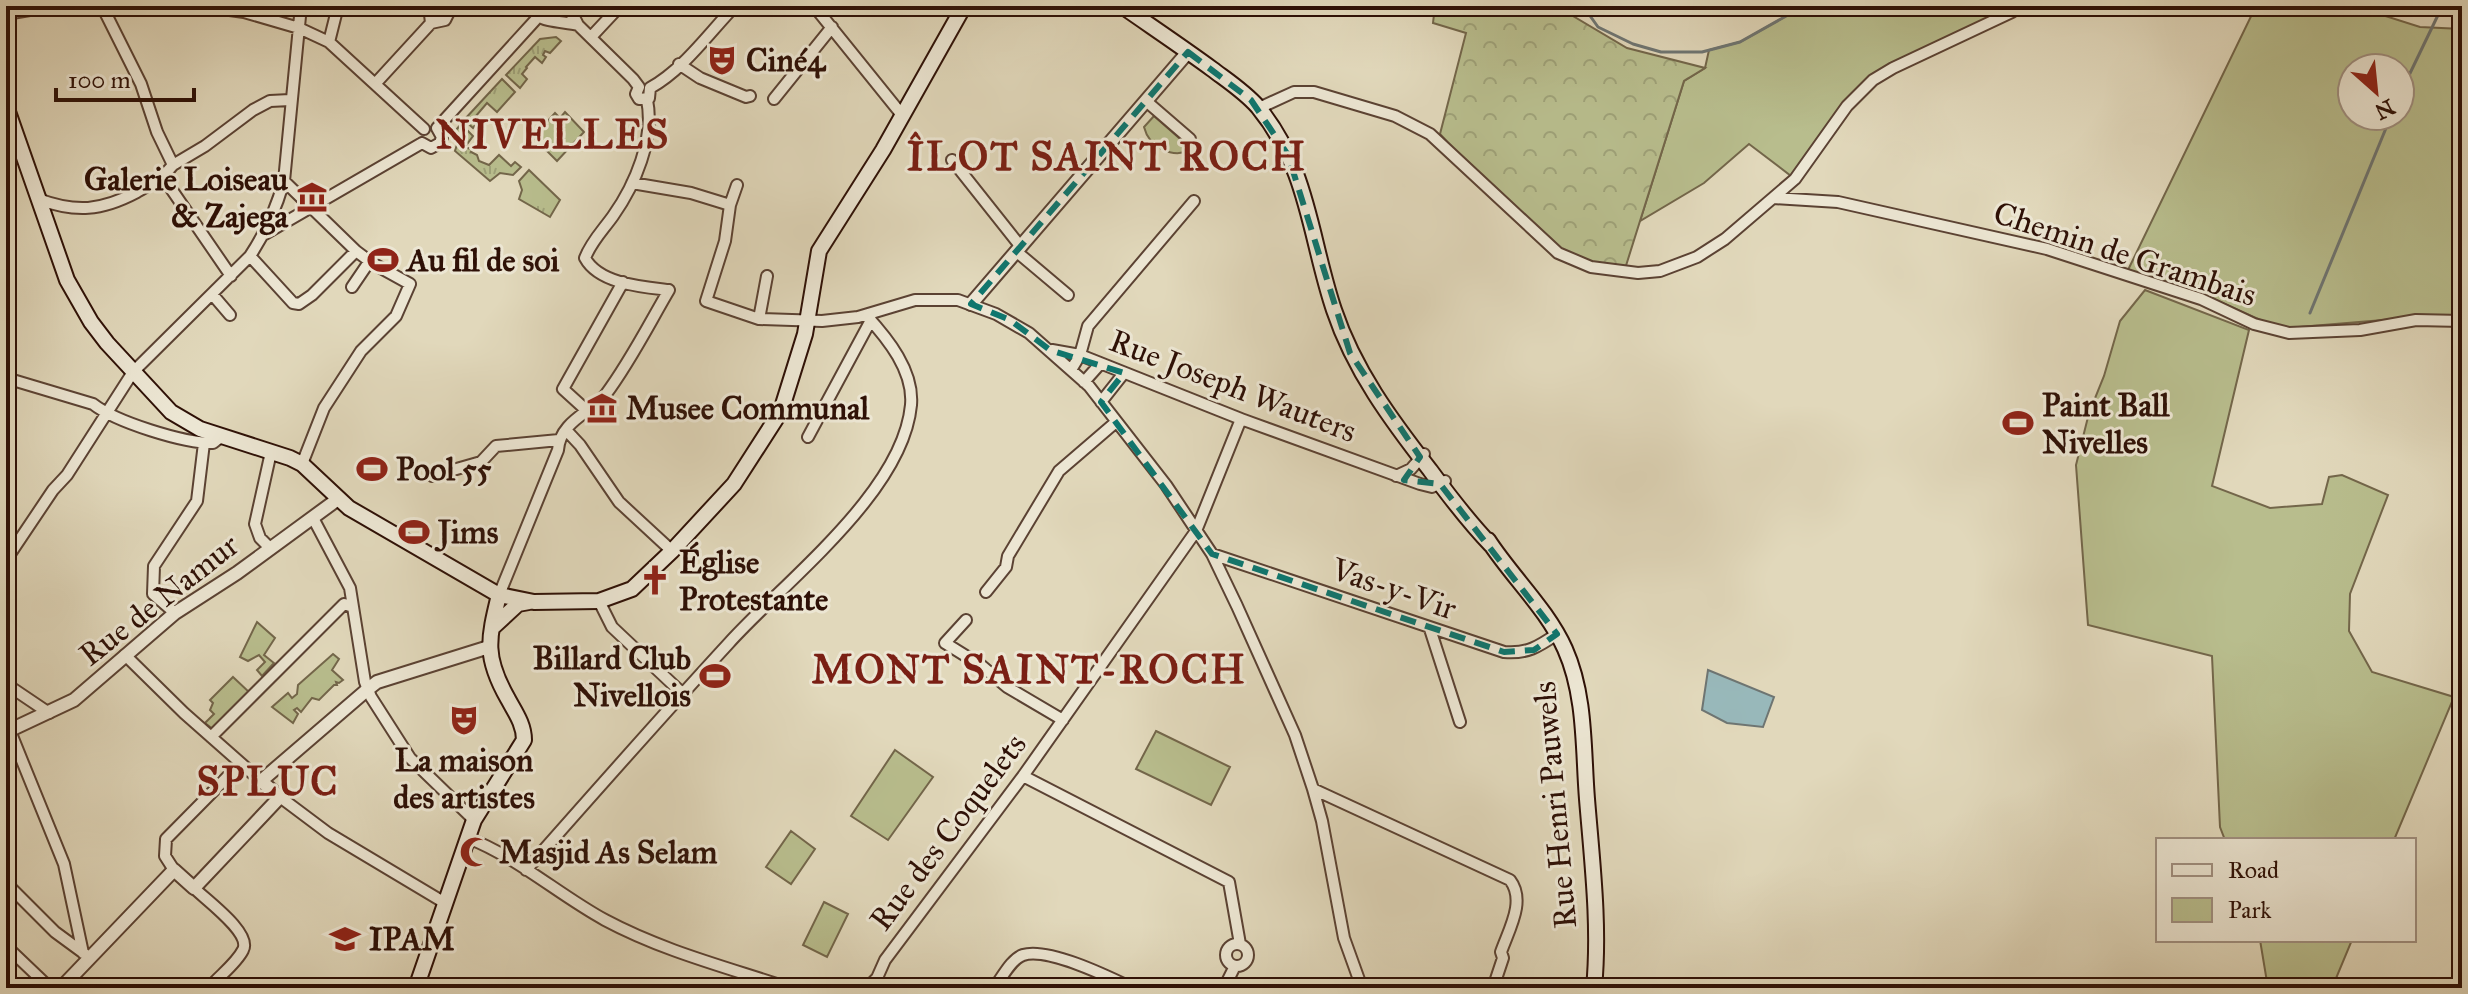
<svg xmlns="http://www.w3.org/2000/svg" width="2468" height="994" font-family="'IM FELL Great Primer',serif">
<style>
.green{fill:#b8bd8d;stroke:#73664a;stroke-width:2;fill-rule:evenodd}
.forest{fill:url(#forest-crowns);stroke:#73664a;stroke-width:2}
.park{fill:url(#park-tufts);stroke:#73664a;stroke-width:2}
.water{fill:#98b8ba;stroke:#6e7572;stroke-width:2}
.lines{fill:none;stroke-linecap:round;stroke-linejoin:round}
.stream{stroke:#6e7572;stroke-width:3}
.minor-casing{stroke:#5b4233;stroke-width:14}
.tertiary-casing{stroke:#5b4233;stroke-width:16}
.secondary-casing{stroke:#2e1006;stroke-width:18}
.minor{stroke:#ece6d3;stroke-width:10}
.tertiary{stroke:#ece6d3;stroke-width:12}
.secondary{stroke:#ece6d3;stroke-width:14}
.marked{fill:none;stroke:#0f766e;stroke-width:6;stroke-dasharray:16 10;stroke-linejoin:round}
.labels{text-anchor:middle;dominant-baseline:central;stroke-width:6;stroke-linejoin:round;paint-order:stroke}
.poi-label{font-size:32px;font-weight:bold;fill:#2e1006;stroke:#ece6d3;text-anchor:start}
.street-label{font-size:32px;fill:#2e1006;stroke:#ece6d3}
.district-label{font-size:40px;font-weight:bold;letter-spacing:2px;fill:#7a1f14;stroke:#ece6d3}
</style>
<defs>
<pattern id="forest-crowns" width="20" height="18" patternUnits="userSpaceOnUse" patternTransform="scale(2)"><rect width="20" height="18" fill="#b8bd8d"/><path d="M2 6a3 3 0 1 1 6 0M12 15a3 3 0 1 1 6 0" fill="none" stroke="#9ea178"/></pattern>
<pattern id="park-tufts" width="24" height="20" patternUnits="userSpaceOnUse" patternTransform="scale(2)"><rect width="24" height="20" fill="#b8bd8d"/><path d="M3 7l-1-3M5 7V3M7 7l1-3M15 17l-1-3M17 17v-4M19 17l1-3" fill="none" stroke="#9ea178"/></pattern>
</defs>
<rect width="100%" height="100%" fill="#e1d8bb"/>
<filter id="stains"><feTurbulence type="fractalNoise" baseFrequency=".0025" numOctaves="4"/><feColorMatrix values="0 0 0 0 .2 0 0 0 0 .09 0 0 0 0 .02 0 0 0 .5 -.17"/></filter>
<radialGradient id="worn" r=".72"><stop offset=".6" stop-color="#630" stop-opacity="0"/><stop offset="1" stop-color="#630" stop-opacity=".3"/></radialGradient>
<path class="green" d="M1804,6H2007L2012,12L1873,80L1795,179L1749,144L1704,183L1640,221L1684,81L1705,68L1709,50L1740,42Z
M2256,6H2354L2420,27L2462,29V316H2431L2287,328L2267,323L2207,296L2128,270ZM2352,68H2400V116H2352Z
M565,112L584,132L557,161L533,137L555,113L560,118Z
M1154,116L1187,145L1191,150C1172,159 1149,147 1144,127Z
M2145,290L2249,330L2212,486L2270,508L2322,504L2329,477L2342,475L2388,495L2350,594L2349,631L2372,672L2454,697L2394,840H2225L2220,827L2212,656L2088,625L2076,465L2089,413L2104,376L2120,321Z
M257,622L275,638L264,655L274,663L262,676L257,670L265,662L259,655L248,661L240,657Z
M333,654L339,659L332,670L343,680L339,683L336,682L337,685H334L319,700L312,698L301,712L297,708L294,710L298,714L293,723L272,707L288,693L292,698L297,694L298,685Z
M233,677L250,693L214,730L205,723L214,714L210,710L213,703L210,700Z
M1156,731L1230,767L1211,805L1136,769Z
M895,750L933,777L888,840L851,816Z
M791,831L815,849L791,884L766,867Z
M824,902L848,914L827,957L803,945Z
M2260,940H2352L2332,988H2268Z"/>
<path class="forest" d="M1435,6H1556L1627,48L1705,68L1684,81L1624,272L1574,261L1501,200L1440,134L1466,33L1433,23Z"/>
<path class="park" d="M556,37L561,41L550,53L545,51L543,55L546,57L542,63L535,57L526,67L527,68L522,74L527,79L520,88L506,75L540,39Z
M502,79L515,92L497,112L487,103L475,117L478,121L473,128L464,120Z
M461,124L473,136L465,147L473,150L471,152L477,155L479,161L489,165L499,155L511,166L515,162L521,167L513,175L500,173L490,181L455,151L459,138L456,130Z
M529,170L560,200L550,217L519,199L522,190L519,181Z"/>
<path class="water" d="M1708,670L1774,697L1763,727L1727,723L1702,710Z"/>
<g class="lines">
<path class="stream" d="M1583,6L1598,27L1633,44L1661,52H1702L1740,42L1804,6
M2400,94L2439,13L2440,6
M2310,313L2391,116"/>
<g class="minor-casing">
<path id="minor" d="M102,6L141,84L157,132L173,165L205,146L253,110L270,101L290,100
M201,6L244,12L299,28L329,42L424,129
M429,6L431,23
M554,6C566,8 573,13 578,25L633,79L639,87L636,94L639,99L649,98L650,88
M814,6L902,115
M6,14L53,6
M539,16C545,22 567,22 578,25
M431,23L445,20L452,6
M591,37L620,6
M329,42L338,6
M679,64L700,78L746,97L750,96
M375,84L431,23
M650,88C683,70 709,33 735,6
M774,99L832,27
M1146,101L1190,139
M1259,108L1294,92H1314L1395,116L1430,134L1558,253L1591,267L1638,273L1660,271L1697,257L1725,239L1795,179L1847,106L1873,80L1893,68L2012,12L2007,6
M437,128L539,16
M422,143L431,148L440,143L442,137L437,128
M952,160L1021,247
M163,177L231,276
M284,181L356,251L372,263L410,284L396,316L361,351L324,408L302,464
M632,183L691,193L730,205
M737,185L730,205L725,241L706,301L759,319L822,321L858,317L915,300H958L996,314L1029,333L1089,386L1166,485L1212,554L1237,606L1295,735L1313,789L1322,821L1344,938L1362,988
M1773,198L1838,202L2047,249L2201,299L2254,324L2289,333L2360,330L2416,320L2462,321
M38,199C76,213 101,211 137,192C151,184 163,178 173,165
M265,234L422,143
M1017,252L1068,295
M250,256L293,303L299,304L312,295L356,251
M352,287L369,262
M212,294L230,315
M759,319L767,276
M1052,350L1080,355L1241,419L1420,484L1432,487L1445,481
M1071,370L1080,355L1088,326L1194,201
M6,378L93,404C116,422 183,443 213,443L222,436
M1084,382L1100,364
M1101,402L1124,373
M585,409L563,389L623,282
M566,430L580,445L619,502L672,551
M808,437L871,320
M432,476L481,462L496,446L559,440
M1396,476L1411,469L1424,454
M313,518L350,588L365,682L371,697L410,758L474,820
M269,547L260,538L255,524L271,452
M1212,554L1504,652C1527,654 1538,647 1557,634
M6,560L53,490L67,475L133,372L250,256C266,232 276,209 284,181L301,6
M986,592L1006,567L1008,556L1059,471L1116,422
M499,595L558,450C560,421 592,412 606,394C630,362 649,324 669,290C643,287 599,284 585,258C591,242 603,230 613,216C635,185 655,138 647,100
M599,601L612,627L683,694
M175,613L153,594L154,566L197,501L204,443
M966,620L945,643L982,666L1007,687L1063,720
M1430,629L1460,722
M125,655L184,713L261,781
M6,684L49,713
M10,731L64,864L83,953
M211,737L344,604L353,607
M1023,776L1229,882L1240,944
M1313,789L1510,880C1526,901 1509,929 1501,952L1503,958L1493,988
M280,797L328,833L445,903
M468,838C517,857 559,895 605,920C663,951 726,967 789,988
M174,870L165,856L166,839L240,764
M526,870C593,794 660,718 729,643C786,580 903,492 911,405C914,371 888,339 866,315
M6,883L55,932L85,954
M194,888C206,900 252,933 243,950C236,964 219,976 209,988
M1226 955a11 11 0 1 1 22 0a11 11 0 1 1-22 0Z
M6,946L50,988
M867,988L877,978L885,960L1023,776L1196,531L1241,419
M994,988C1002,978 1011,959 1023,955C1048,947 1109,977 1132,988
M1224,988L1235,966"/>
</g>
<g class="tertiary-casing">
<path id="tertiary" d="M971,304L1188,52
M6,732L74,700L175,613L237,573L338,499
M61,988L174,870L194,888L280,797L261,781L368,689L377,682L489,647"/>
</g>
<g class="secondary-casing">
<path id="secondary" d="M1122,6C1152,27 1182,47 1212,69C1228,81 1245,92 1258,107C1309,169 1310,239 1334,310C1354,370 1391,420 1430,470C1449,496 1469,522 1491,545
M6,106L67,280L91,322L107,343L171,412L200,429L290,458L302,464L349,508L499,595L534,602L599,601L632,589L672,551L734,484L781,411L805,334L819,251L883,150L964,6
M1488,540C1512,577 1547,609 1565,649C1586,696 1583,750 1587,799C1592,861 1600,926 1594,988
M492,628L518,604L529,602
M416,988L474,820L524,740C524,724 515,712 508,699C484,657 488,640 499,595"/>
</g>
<use href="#minor" class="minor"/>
<use href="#tertiary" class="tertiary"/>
<use href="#secondary" class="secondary"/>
</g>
<path class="marked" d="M1188,52L1251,100L1288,155L1350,353L1420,457L1404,480L1440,484L1557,634L1534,650L1504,652L1212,554L1101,402L1124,373L1050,350L1010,320L971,304Z"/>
<defs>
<g id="theatre-bare" transform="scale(2.4)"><path d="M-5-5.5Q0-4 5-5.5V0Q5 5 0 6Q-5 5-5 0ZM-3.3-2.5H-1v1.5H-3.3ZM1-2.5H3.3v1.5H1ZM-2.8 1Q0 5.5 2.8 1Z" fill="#8f2418" stroke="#ece6d3" stroke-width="2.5" paint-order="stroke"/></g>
<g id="museum-bare" transform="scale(2.4)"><path d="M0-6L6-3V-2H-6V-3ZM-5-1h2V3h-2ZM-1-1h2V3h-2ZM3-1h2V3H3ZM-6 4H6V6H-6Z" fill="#8f2418" stroke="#ece6d3" stroke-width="2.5" paint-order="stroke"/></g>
<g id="stadium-bare" transform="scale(2.4)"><path d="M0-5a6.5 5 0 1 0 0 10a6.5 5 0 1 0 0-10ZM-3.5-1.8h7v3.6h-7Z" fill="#8f2418" stroke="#ece6d3" stroke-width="2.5" paint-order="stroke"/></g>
<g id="church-bare" transform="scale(2.4)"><path d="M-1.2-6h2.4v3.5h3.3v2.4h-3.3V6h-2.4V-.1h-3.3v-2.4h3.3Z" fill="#8f2418" stroke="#ece6d3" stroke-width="2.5" paint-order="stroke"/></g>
<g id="mosque-bare" transform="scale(2.4)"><path d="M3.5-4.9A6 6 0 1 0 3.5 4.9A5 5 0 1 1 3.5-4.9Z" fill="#8f2418" stroke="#ece6d3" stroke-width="2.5" paint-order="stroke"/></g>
<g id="school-bare" transform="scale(2.4)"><path d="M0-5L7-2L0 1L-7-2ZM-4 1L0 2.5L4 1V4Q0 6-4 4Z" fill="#8f2418" stroke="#ece6d3" stroke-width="2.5" paint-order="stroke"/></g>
</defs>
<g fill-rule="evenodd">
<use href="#theatre-bare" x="722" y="60"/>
<use href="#museum-bare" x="312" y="197"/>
<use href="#stadium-bare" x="383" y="260"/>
<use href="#museum-bare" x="602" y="408"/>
<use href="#stadium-bare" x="2018" y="423"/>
<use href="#stadium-bare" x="372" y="469"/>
<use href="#stadium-bare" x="414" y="532"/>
<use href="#church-bare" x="655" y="580"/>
<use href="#stadium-bare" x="715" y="676"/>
<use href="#theatre-bare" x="464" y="720"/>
<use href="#mosque-bare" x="475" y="852"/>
<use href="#school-bare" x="345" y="939"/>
</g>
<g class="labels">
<g class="poi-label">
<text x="746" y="60">Ciné4</text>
<text x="288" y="179" text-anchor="end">Galerie Loiseau<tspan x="288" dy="37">&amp; Zajega</tspan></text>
<text x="407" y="260">Au fil de soi</text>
<text x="2042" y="405">Paint Ball<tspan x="2042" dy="37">Nivelles</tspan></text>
<text x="626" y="408">Musee Communal</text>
<text x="396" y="469">Pool 55</text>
<text x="438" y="532">Jims</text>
<text x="679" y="562">Église<tspan x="679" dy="37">Protestante</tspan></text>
<text x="691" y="658" text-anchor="end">Billard Club<tspan x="691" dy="37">Nivellois</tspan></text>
<text x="464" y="760" text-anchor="middle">La maison<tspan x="464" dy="37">des artistes</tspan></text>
<text x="499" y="852">Masjid As Selam</text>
<text x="369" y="939">IPAM</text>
</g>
<g class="street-label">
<text transform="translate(2125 254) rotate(18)">Chemin de Grambais</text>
<text transform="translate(1233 386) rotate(21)">Rue Joseph Wauters</text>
<text transform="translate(1394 589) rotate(19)">Vas-y-Vir</text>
<text transform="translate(159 600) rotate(-38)">Rue de Namur</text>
<text transform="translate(1555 805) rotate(-95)">Rue Henri Pauwels</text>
<text transform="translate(948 832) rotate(-53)">Rue des Coquelets</text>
</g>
<g class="district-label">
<text x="553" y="134">NIVELLES</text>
<text x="1107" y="156">ÎLOT SAINT ROCH</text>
<text x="1029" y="669">MONT SAINT-ROCH</text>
<text x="268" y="781">SPLUC</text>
</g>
</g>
<rect width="2468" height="994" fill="none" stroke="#e1d8bb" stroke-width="32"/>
<rect x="8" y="8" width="2452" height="978" fill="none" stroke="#2e1006" stroke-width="4"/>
<rect x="16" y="16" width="2436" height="962" fill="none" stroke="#2e1006" stroke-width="2"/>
<rect x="2156" y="838" width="260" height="104" fill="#ece6d3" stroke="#a09081" stroke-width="2"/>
<rect x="2172" y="864" width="40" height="12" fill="#ece6d3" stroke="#a09081" stroke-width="2"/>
<text x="2228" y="878" font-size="24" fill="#2e1006">Road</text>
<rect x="2172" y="898" width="40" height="24" fill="#b8bd8d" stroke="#a09081" stroke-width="2"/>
<text x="2228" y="918" font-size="24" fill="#2e1006">Park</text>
<g transform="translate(2376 92) rotate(153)"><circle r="38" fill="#ece6d3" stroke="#a09081" stroke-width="2"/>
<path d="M0-6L14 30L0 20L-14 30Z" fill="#8f2418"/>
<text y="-12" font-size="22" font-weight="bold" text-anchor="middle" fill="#2e1006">N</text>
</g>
<path d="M56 88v12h138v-12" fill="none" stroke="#2e1006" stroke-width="4"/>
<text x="68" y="88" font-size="24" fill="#2e1006" stroke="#ece6d3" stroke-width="6" paint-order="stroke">100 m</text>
<rect width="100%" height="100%" filter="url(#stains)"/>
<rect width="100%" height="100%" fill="url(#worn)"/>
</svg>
